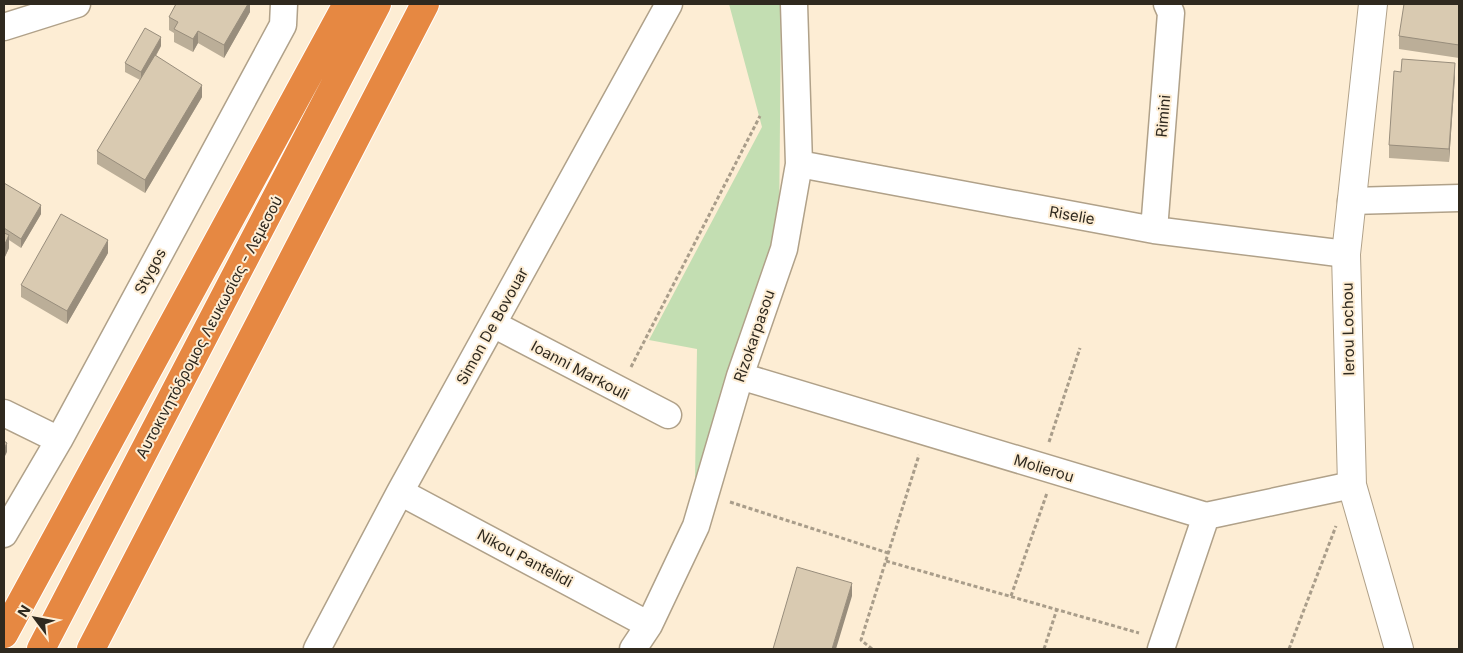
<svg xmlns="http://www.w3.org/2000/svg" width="1463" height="653" font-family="Inter,sans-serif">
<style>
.green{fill:#c3deb2}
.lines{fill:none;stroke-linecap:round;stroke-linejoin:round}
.minor-casing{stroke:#b0a189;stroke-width:29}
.tertiary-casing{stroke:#b0a189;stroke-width:30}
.trunk-casing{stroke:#fff;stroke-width:30}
.path{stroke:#a99d8a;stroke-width:3;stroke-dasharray:4 2.5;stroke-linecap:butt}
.minor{stroke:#fff;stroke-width:26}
.tertiary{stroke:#fff;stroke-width:28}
.trunk{stroke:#e68842;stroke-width:28}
.wall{fill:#bbae98}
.shaded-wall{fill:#988d7c}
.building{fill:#d9cab1;stroke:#988d7c}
.labels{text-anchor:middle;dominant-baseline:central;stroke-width:4;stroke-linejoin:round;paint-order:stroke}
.street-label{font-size:15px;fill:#2f291f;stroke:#fdedd4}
</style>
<rect width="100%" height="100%" fill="#fdedd4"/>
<path class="green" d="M729,4H781L779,234L695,480L697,349L649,340L762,127Z"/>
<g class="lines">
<g class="minor-casing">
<path id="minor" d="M4,27L77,4
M799,164L1154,230L1346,254
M1351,201L1459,198
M1154,230L1171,13L1167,4
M493,324L668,415
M740,376L1206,516L1352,485
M4,413L59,440
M400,492L649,625
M4,534L59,440L283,25L284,4
M317,649L400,492L669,4
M633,649L649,625L696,526L740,376L784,249L799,164L794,4
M1161,649L1206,516"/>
</g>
<g class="tertiary-casing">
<path id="tertiary" d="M1373,4L1346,254L1352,485L1399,649"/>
</g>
<g class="trunk-casing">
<path id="trunk" d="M4,634L347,4
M41,649L377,4
M91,649L425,4"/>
</g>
<path class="path" d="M631,367L760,116
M1049,442L1080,348
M730,502L888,553
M886,561L1139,633
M1011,596L1047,493
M872,649L861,640L919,455
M1044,649L1057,609
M1289,649L1336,526"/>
<use href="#minor" class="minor"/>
<use href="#tertiary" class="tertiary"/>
<use href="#trunk" class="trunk"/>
</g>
<path class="wall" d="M250,4V12L224,58L198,43L193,52L174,42V33L169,30V17Z
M1459,4V58L1399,49V36Z
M161,46L156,56L202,97L145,193L97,164V151L140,80L125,72V63Z
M1455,76L1449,162L1389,158V145Z
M4,183L41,214L21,248L9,240V248L4,259Z
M108,253L67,324L21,297V285Z"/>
<path class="shaded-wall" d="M248,4H250V12L224,58V45Z
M198,31V43L193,52V39Z
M161,37V46L141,81V72Z
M1455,63V76L1449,162V149Z
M202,85V97L145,193V180Z
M41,205V214L21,248V239Z
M9,235V248L4,259V246Z
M108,240V253L67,324V311Z
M7,443V452L4,458V449Z
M852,583V596L836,649H832Z"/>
<path class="building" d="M176,4H248L224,45L198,31L193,39L174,29L178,22L169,17Z
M1404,4H1459V45L1399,36Z
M145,28L161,37L141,72L125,63Z
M155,55L202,85L145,180L97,151Z
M1402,59L1455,63L1449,149L1389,145L1394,71L1401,72Z
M4,183L41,205L21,239L4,228Z
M61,214L108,240L67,311L21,285Z
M4,233L9,235L4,246Z
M4,441L7,443L4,449Z
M797,567L852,583L832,649H773Z"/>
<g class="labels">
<g class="street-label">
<text transform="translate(1163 116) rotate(-85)">Rimini</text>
<text transform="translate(1072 215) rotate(10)">Riselie</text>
<text transform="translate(150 271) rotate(-62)">Stygos</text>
<text transform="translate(492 326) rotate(-61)">Simon De Bovouar</text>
<text transform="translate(209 327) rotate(-62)">Αυτοκινητόδρομος Λευκωσίας - Λεμεσού</text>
<text transform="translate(1348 329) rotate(-91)">Ierou Lochou</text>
<text transform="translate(754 336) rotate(-71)">Rizokarpasou</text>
<text transform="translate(580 370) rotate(28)">Ioanni Markouli</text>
<text transform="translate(1044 468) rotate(17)">Molierou</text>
<text transform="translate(525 558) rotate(28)">Nikou Pantelidi</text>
</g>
</g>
<rect width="1463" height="653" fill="none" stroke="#2f291f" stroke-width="10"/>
<g transform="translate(35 618) rotate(302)" stroke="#fdedd4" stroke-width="4" paint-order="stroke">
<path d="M0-4L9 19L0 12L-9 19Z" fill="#2f291f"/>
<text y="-8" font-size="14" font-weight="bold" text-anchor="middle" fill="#2f291f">N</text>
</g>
</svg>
